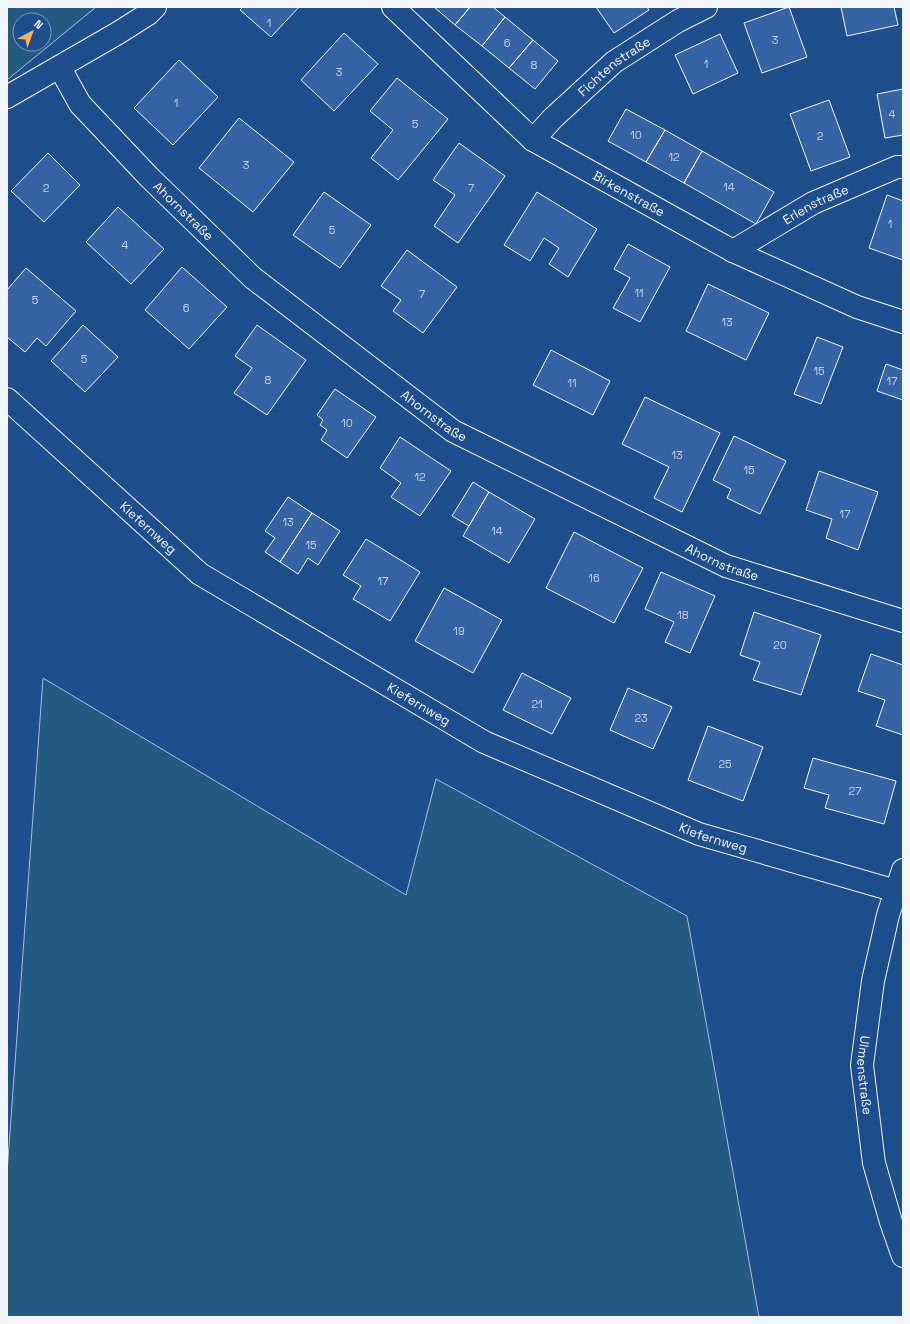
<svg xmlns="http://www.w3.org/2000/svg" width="910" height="1324" font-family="'Space Grotesk',sans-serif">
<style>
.green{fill:#245a82;stroke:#a8bbd7;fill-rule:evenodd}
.building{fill:#3563a3;stroke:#f2f6ff}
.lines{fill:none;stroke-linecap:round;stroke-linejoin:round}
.minor-casing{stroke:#f2f6ff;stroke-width:24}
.minor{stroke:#1f4e8c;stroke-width:22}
.labels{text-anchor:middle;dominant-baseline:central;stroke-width:3;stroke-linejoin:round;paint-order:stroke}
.number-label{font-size:11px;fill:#c3d1e8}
.street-label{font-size:13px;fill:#f2f6ff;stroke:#1f4e8c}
</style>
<rect width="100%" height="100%" fill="#1f4e8c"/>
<path class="green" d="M7,7H96L7,80ZM20,20H44V44H20Z
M43,678L406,895L436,779L687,916L759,1317H7V1173Z"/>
<path class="building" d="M243,7H299L271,37L240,10Z
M434,7H470L455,25Z
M470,7H493L505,17L482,46L455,25Z
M596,7H647L649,10L614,33Z
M789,7L807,57L762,73L744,23Z
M841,7H894L898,25L847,36Z
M505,17L533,40L509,68L482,46Z
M344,33L378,64L334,111L301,80Z
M720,34L738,73L693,94L675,55Z
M533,40L558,61L535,89L509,68Z
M179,60L218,97L173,145L134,108Z
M397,78L448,119L398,180L371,158L393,130L370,111Z
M903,89V135L885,138L877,94Z
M829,100L850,157L811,171L790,114Z
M626,109L665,130L646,162L608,141Z
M239,118L294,162L253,212L199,168Z
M665,130L702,151L684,183L646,162Z
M459,143L505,176L458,243L434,226L455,195L433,180Z
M702,151L774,192L756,224L684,183Z
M48,153L80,185L44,222L11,191Z
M324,192L371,225L340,268L293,235Z
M537,192L597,229L568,277L549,264L559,248L544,238L530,261L504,245Z
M887,195L903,201V260L869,248Z
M118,207L164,249L131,284L86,242Z
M628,244L670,267L640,322L613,308L630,278L614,269Z
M407,250L457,287L423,333L393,311L401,300L381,286Z
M182,267L227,307L189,349L145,310Z
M26,268L76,311L46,346L37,338L25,352L7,337V290Z
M708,284L769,313L746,360L686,331Z
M83,325L118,357L85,392L51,361Z
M257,325L306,360L267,415L234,393L252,368L235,356Z
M817,337L843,347L821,404L794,394Z
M551,350L610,381L593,415L533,385Z
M886,364L903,370V400L877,391Z
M335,389L376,417L347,458L321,440L327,430L320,425L323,420L317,415Z
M645,397L720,433L682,512L654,498L669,467L622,444Z
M734,436L786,461L760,514L727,498L731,489L713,480Z
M400,437L451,471L420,516L391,497L401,483L380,468Z
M819,471L878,492L858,550L826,538L832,519L806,510Z
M473,482L489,492L469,526L452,516Z
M489,492L535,519L509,563L463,536Z
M288,497L312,513L280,562L265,552L275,538L265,531Z
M312,513L340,531L318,565L308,558L298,574L280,562Z
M574,532L643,568L614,623L546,588Z
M366,539L420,572L390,621L353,599L361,586L343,575Z
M661,572L715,596L690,653L665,642L674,622L645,609Z
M444,588L502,620L473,673L415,641Z
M754,612L821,635L801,695L753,680L760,662L740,655Z
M871,654L903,665V735L876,726L885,700L858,691Z
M522,673L571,698L552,734L503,710Z
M628,688L672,707L653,749L610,730Z
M708,726L763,747L743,801L688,780Z
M813,758L896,781L884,824L825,808L829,795L804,788Z"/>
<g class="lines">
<g class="minor-casing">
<g id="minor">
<path id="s1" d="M393,7L533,140L733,251L857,307L903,322"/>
<path id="s2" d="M60,68L80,104L149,177L253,278L453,431L726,566L903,621"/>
<path d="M7,97L118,33L148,14L155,7"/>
<path id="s3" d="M533,140L553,118L614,62L678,21L706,7"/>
<path id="s4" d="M733,251L813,203L897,167H903"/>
<path id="s5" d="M7,399L200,574L484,742L699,834L896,891"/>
<path id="s6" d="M903,870L888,915L873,981L862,1065L874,1163L891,1222L903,1256"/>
</g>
</g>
<use href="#minor" class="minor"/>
</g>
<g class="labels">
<g class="number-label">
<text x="269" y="23">1</text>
<text x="775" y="40">3</text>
<text x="507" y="43">6</text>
<text x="706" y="64">1</text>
<text x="534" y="65">8</text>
<text x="339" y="72">3</text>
<text x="176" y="103">1</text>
<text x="892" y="114">4</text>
<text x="415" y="124">5</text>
<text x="636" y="135">10</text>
<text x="820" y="136">2</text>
<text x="674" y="157">12</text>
<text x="246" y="165">3</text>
<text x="729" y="187">14</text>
<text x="46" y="188">2</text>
<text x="471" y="188">7</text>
<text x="890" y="224">1</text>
<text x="332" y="230">5</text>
<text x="125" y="245">4</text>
<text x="639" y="293">11</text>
<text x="422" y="294">7</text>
<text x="35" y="300">5</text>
<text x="186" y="308">6</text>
<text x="727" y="322">13</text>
<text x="84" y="359">5</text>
<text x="819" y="371">15</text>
<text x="268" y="380">8</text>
<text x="892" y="381">17</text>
<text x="572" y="383">11</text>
<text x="347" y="423">10</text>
<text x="677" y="455">13</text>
<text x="749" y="470">15</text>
<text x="420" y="477">12</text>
<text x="845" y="514">17</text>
<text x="288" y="522">13</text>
<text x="497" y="531">14</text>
<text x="311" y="545">15</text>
<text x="594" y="578">16</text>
<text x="383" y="581">17</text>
<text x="683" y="615">18</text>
<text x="459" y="631">19</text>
<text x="780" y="645">20</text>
<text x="537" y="704">21</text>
<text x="641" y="718">23</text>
<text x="725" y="764">25</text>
<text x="855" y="791">27</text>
</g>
<g class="street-label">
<text stroke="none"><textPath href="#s3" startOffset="110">Fichtenstraße</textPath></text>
<text stroke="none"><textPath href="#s1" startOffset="303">Birkenstraße</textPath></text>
<text stroke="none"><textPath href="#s4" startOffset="95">Erlenstraße</textPath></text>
<text stroke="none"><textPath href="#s2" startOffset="190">Ahornstraße</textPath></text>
<text stroke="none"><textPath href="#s2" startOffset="514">Ahornstraße</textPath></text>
<text stroke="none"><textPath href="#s5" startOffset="191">Kiefernweg</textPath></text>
<text stroke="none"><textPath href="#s2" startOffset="838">Ahornstraße</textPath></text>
<text stroke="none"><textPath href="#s5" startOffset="515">Kiefernweg</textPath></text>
<text stroke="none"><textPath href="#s5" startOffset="839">Kiefernweg</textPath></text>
<text stroke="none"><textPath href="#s6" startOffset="210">Ulmenstraße</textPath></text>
</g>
</g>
<rect width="910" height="1324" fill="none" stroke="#f2f6ff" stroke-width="16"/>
<g transform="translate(32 32) rotate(41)"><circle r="19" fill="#1f4e8c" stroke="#7391ba"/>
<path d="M0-3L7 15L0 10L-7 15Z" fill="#ffb74d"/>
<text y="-6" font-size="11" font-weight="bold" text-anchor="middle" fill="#f2f6ff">N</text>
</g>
</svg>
